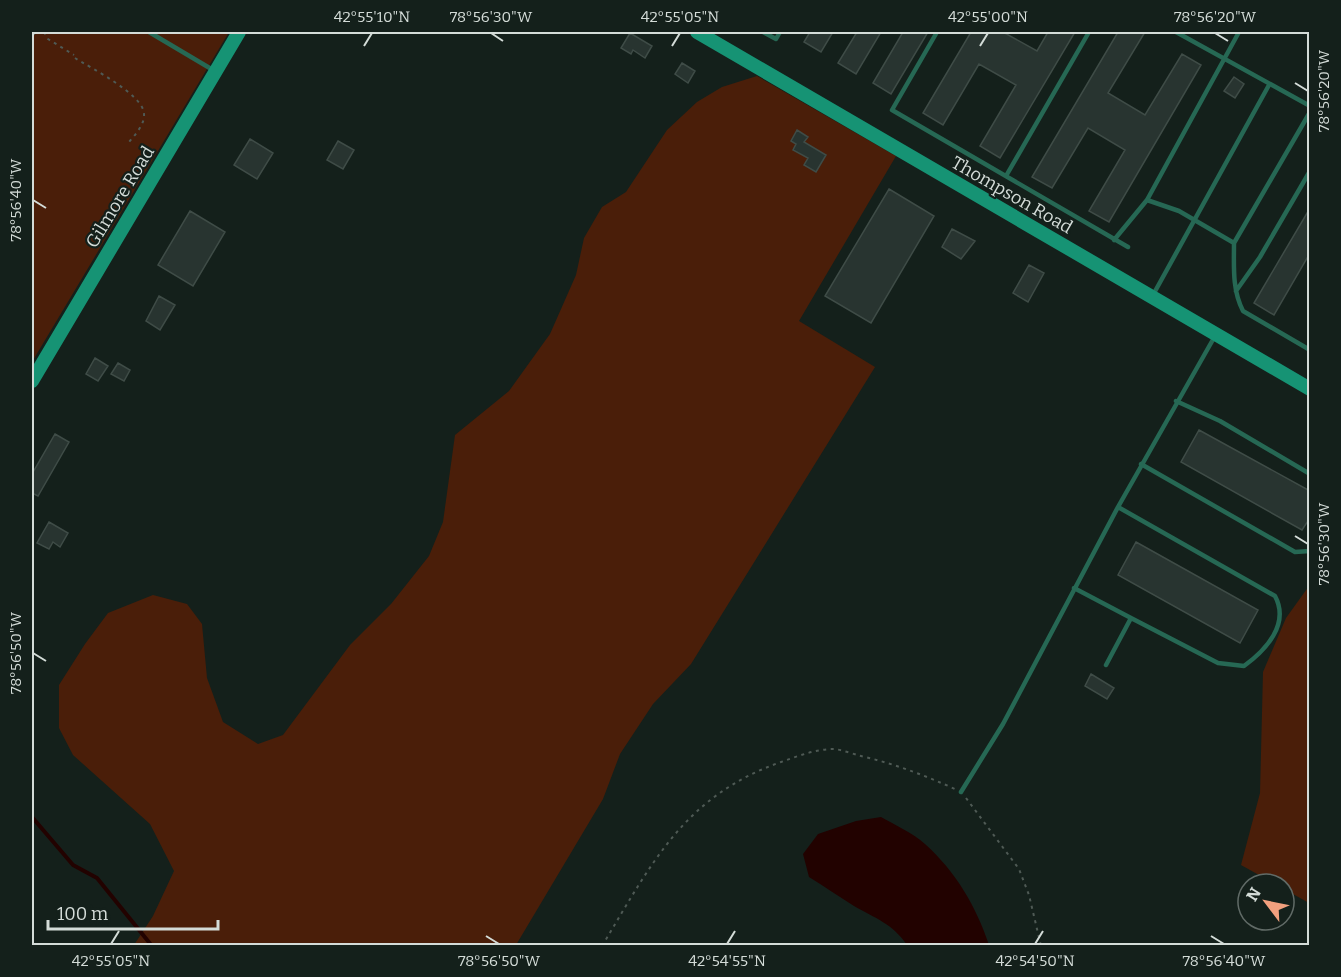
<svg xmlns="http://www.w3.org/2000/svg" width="1341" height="977" font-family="Bitter,serif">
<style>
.green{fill:#4a1e09}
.water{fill:#220200}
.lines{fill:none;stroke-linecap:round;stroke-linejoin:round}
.stream{stroke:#220200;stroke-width:4}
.building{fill:#283430;stroke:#3f4c47;stroke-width:1.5}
.path{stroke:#4f5a55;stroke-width:2;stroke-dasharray:3 4.5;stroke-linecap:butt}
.service{stroke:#266854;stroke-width:4.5}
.secondary{stroke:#169374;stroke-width:14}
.ticks{fill:none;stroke:#d4dcd8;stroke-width:2}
.labels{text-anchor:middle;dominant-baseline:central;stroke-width:4.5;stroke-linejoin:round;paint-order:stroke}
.street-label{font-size:18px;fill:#d4dcd8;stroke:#14201b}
.neatline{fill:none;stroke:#d4dcd8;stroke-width:2}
.ticks-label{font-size:15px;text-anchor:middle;fill:#d4dcd8}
</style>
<rect width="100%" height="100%" fill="#14201b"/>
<path class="green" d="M32,32H229L32,362Z
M757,76L896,156L799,321L875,367L691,664L653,704L620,754L603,799L516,945H134L153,916L174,871L150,824L73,755L59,728V685L85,644L108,613L153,595L187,604L202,624L207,678L223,722L258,744L283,735L350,645L391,604L429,556L443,522L455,435L509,391L550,334L576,275L584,238L602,207L626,192L667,130L697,102L722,87Z
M1309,586V903L1284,889V884H1275L1241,865L1260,793L1263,672L1286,618Z"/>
<path class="water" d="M881,817C895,825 913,833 925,844C956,872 976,906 989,945H907C893,924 875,918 854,906C838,896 824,886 809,877L803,854L818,834L856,821Z"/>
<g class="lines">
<path class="stream" d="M32,817L73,865L97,878L152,946"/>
</g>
<path class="building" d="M810,32H833L821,52L804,42Z
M857,32H881L856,74L838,63Z
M903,32H928L891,94L873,83Z
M971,32H1003L1037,51L1048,32H1075L1000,158L980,146L1016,85L979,64L943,125L923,113Z
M1118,32H1145L1108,93L1145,115L1182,54L1201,65L1109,222L1089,211L1125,150L1088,128L1052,188L1032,177Z
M630,33L652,46L645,58L633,50L631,54L621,48Z
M682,63L695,71L688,83L675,74Z
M1234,77L1244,84L1235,98L1224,91Z
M797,130L808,137L804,142L826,155L816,172L804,165L808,158L793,150L796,144L791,141Z
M250,139L273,153L257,179L234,165Z
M338,141L354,150L343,169L327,160Z
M889,189L934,216L871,323L825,296Z
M1310,208V253L1274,315L1254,303Z
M190,211L225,232L193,286L158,265Z
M952,229L975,241L961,259L942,247Z
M1029,265L1044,273L1028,302L1013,293Z
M159,296L175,305L160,330L146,321Z
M95,358L108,366L98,381L86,374Z
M118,363L130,370L124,381L111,374Z
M1199,430L1310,491V518L1302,530L1181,462Z
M55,434L69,442L38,496L32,493V474Z
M49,522L68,533L60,547L53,542L49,549L37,543Z
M1136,542L1258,610L1240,643L1118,575Z
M1091,674L1114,688L1107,699L1085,686Z"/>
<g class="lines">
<path class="path" d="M44,32L48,39L74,55
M32,35L39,32
M75,58C91,68 144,95 144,114C145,124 135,135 129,142
M966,798L1019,869L1029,895L1041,946
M602,946C652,863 684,796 781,762C798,756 816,749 834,749C843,750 853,754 861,756C895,764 924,775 955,789"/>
<path class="service" d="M149,32L213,70
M763,32L776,39L780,32
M937,32L892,110L1128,247
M1176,32L1310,106
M1310,112L1234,243C1234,266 1232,290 1243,311L1310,350
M1006,176L1089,32
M1147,200L1179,211L1234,243
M1114,240L1147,200L1239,32
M1236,291L1260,257L1310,171
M1153,295L1269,85
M1176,401L1220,421L1310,474
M1141,464L1295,552L1310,551
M1118,507L1275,596C1290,624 1266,650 1244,666L1218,663L1131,618
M1074,588L1131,618L1106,665
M961,792L1003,724L1118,507L1215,336"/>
<path class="secondary" d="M697,32L1310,389
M32,381L239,32"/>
</g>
<path class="ticks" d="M491,33L503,41M1215,33L1228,41M364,46L372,33M672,46L680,33M980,46L988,33M1295,83L1308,91M33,200L46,208M1295,536L1308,544M33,653L46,661M486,936L499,944M1211,936L1224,944M111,944L119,931M727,944L735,931M1035,944L1043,931"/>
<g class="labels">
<g class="street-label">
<text transform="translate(1012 195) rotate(30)">Thompson Road</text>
<text transform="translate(120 197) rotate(-59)">Gilmore Road</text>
</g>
</g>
<rect width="1341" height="977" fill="none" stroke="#14201b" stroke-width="66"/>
<g transform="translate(1266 902) rotate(302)"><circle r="28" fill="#14201b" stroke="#616b67" stroke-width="1.5"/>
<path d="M0-4.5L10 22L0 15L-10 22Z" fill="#f2a07e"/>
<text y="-9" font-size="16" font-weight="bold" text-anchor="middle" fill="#d4dcd8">N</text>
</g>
<path d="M48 920v9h170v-9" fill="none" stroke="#d4dcd8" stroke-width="3"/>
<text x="57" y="920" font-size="18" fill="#d4dcd8" stroke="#14201b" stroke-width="4.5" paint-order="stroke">100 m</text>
<rect x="33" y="33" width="1275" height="911" class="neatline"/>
<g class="ticks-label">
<text x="372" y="22">42°55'10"N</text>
<text x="491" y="22">78°56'30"W</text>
<text x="680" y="22">42°55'05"N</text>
<text x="988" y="22">42°55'00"N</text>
<text x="1215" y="22">78°56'20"W</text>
<text transform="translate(1324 91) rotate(-90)" y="5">78°56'20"W</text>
<text transform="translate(16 200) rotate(-90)" y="5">78°56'40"W</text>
<text transform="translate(1324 544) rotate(-90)" y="5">78°56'30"W</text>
<text transform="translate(16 653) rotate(-90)" y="5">78°56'50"W</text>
<text x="111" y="966">42°55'05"N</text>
<text x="499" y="966">78°56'50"W</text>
<text x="727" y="966">42°54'55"N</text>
<text x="1035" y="966">42°54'50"N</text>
<text x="1224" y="966">78°56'40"W</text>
</g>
</svg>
